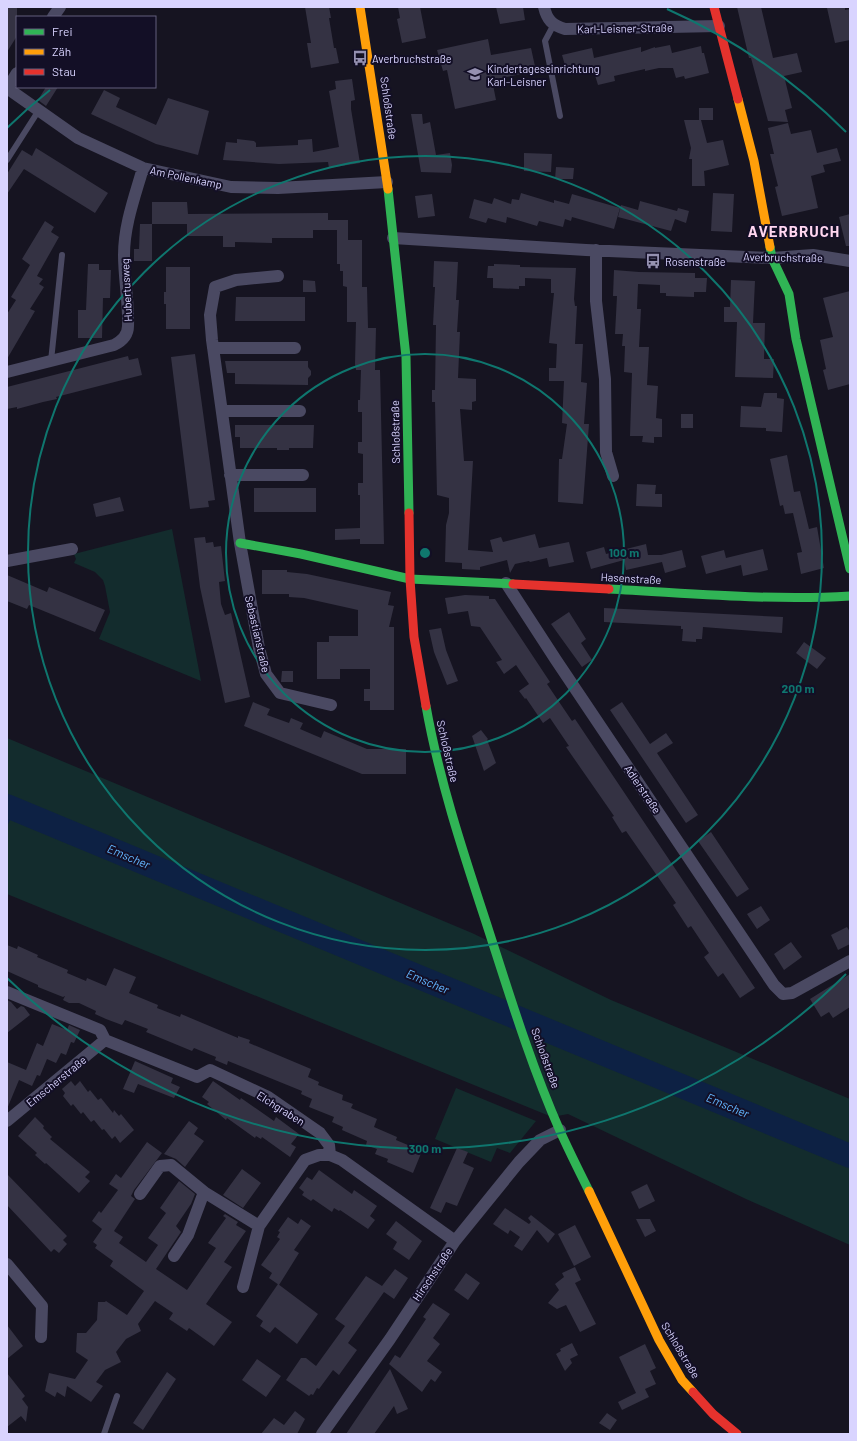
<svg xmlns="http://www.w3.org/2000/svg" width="857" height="1441" font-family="Barlow,sans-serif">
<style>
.green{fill:#132c2d}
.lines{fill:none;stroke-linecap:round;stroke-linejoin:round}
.stream{stroke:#0d2144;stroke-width:4}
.river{stroke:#0d2144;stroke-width:24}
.building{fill:#343243}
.lane{stroke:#4a4962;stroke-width:6}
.street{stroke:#4a4962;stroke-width:12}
.fast{stroke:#30b455;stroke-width:9}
.slow{stroke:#ff9f0a;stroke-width:9}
.jam{stroke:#e5322d;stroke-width:9}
.ring{fill:none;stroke:#0f766e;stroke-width:2}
.labels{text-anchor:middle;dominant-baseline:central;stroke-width:4;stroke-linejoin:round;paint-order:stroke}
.street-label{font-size:11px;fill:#d9d4ff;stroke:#130f26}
.poi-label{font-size:11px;fill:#d9d4ff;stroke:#130f26;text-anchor:start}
.water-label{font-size:12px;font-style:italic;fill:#62b6ff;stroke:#130f26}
.district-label{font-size:15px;font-weight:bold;letter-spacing:1px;fill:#ffd6f0;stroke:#130f26}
.centre{fill:#0f766e;stroke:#130f26;stroke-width:2}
.ring-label{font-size:12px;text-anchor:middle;font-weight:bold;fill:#0f766e;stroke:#130f26;stroke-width:4;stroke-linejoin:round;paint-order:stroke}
</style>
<rect width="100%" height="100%" fill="#161421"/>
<path class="green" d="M172,529L201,681L99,639L110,612L105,586L103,580L95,572L74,563L76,559L74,554Z
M7,738L472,933L611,1000L850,1099V1245L746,1199L568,1114L552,1117L7,894Z
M456,1088L536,1121L510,1153L497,1148L491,1162L435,1139Z"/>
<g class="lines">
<path class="stream" d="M7,822L12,808"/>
<path class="river" d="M7,806L850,1156"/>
</g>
<path class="building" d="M7,7H17V36L7,52Z
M305,7H329L331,18H329L334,48H336L339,63L311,68L307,43H311Z
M398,7H420L426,38L402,43L397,19L400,18Z
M496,7H523L525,20L500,24Z
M737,7H761L773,58L797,53L802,72L784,76L792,108L785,110L788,122L768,121L751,58H749Z
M833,7H845V10L850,9V40L835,43L827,8Z
M488,39L491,55L531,48L536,71L492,80L496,100L455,109L447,70L443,71L437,50Z
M670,45L672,53L701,46L702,53H704L709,73L685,79L684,76L676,78L673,68H659L645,71V69L614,76L615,81L598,85L594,72L583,74L582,71L567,72L562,55L592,48L594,58L641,47V52L655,47V48Z
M352,79L355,100L351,101V109L360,163L329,168L328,162L279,164L223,160L226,142L237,143V139L254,141L256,143V147L298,145V140L312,139L313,152L339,147L329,91L336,89L335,81Z
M46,87H58L46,106L38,100Z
M104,90L120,98L116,107L156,125L168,98L209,111L198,155L156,144L91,114Z
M699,108H713V120H701L707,143L723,140L729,165L704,171L705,186H692V159H689L691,148L684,120H699Z
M411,114H422L423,124L430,122L436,155L450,153L452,165L451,173L421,172Z
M788,123L791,134L811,130L817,153L837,148L841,161L823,165L825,172L811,176L818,208L782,216L775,187L778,186L770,154H774L768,128Z
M36,148L108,193L95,213L24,169L7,194V174L22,150L32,156Z
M524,153L552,154L551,172L524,171Z
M556,167L574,168L573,179H555Z
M521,193L554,203V200L569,204L572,194L620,208L614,229L572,217L571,221L565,219L563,227L539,221L537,226L507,217L506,223L488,218L486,223L469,218L474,199L492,204L494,198L511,204L512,199L519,200Z
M713,193L734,194L732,232L711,231Z
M432,194L435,216L418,218L415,196Z
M640,201L677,211L678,208L689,211L686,223L675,219L671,231L618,217L621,205L638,210Z
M152,202H187L188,214L328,213V220H348V240H362V287H367L368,328H376L375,370H380L384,544H360V539L335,540V529L360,528V495H358V483H363V454L358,453V442H362V412H358V400H360L361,370H356L355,364L356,322H347V287L343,286V271H340V264H337V230H313V238H272V243L235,242V247H223V236H187V224H152V261H134V249H139L140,224H152Z
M850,214V246H846L839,217Z
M45,221L54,227L51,232L59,237L37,276L43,279L39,284L44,287L30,309L35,311L7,359V314L16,300L11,297L30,265L22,259Z
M434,261L458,262L456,300H459L457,332H460L458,378L476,379V401L472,402V410L460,409L464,461H473L468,550L493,552L490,540L501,537L503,542L535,534L539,548L569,542L574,562L549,567L547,558L530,562L529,561L515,564L510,573L507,560L480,567V570L462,569V563L445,562L446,525L449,513V498L437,495L435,402H432V390H435L436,325H433L435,287H433Z
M88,264H99V270H111L110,298H103L102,338H78V310H86Z
M494,264L520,265V267L576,268L574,299L575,306H577L575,344H583L581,382L587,383L584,424H589L583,504L558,502L559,459H562L567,424L562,423L564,381H549V368H556L557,344L549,343L554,293H551V279L525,278V286H519V289L493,288V278H487L488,266H494Z
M166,267H190V329H166V304H164V292H166Z
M614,270L639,272L695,273V278H707L706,292H694V297L666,296V293H660V285L638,284L637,309H641L639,347H649L647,385L658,386L656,418L662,419V437H654V443L642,442L643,436H630L632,373L624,372L625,346H622L623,334H615L617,296H613Z
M303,280L315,281L316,292H303Z
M731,280L755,281L753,323H765L764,359H774L773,378L735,377L737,322H724V307H730Z
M850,291V384L828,390L823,370L826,369L820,340L833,337L823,298Z
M236,297H305V321H235Z
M195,354L215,500L208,501L209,507L190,509L171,357Z
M128,356L129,360L138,358L142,375L56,397L57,399L43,402L17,409V407L7,409V387Z
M225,361H308V367L311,371V375L308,378V385L235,384V373H227Z
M764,393H777V398L784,399L782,432L766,431V428L740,427L741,406L761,407Z
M681,414H693V428H681Z
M235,425H314L313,448H289V450H277V448H240V437H235Z
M787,455L794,492L800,491L809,529L817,527L824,568L801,574L797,553L802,552L793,513L785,514L783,505L780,506L770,459Z
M637,484L656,485L655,494H662V507L636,506Z
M254,488H316V512H254Z
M120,497L124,511L96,517L93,504Z
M205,537L206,543L213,542L214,547L221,546L225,581L219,582L221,604L225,615L231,613L250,697L225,703L200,587L194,538Z
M646,544L648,555H661L682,550L686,567L665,573L662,562L626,570L624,560L591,569L586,552L604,547L606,554Z
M763,549L768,570L743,576L741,565L706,574L701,556L724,550L726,558Z
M262,570H287V572L307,574L391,592L388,605L394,606L389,627H394V710H370V701H364V689H370V669H340V679H317V642H329V636H358V610L304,598L289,597V594H262Z
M7,575L47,592L49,587L105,610L95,632L29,605L27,609L7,601Z
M465,595L489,596V599H495L550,682L547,684L572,721L575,719L755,988L740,998L723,973L718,977L704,957L709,953L691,926L688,928L673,905L676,903L626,831L622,833L612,817L614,816L566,747L569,746L550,718L543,723L526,698L525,699L519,691L529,684L516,665L504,674L496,662L502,660L480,627L471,626L468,611L448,614L445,598Z
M604,608L783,617L782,633L703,627L702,639H696V642L682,641L683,629H681V626L604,622Z
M569,612L586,639L581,643L592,660L582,667L551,624Z
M441,628L446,650L458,681L447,685L434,652L429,630Z
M804,642L826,658L817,669L796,653Z
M282,671H293V682H281Z
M253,702L270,709L267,715L289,723L291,718L303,723L300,729L321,738L324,731L367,749H406V774H362L244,726Z
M622,702L650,744L666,733L673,743L657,753L698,815L686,823L610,710Z
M481,730L488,739L487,740L496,763L484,771L472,736Z
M711,832L749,889L737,897L698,841Z
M761,906L770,920L757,929L747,914Z
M847,927L850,932V944L838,950L831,935Z
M791,942L802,957L784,970L774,954Z
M7,945L17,949L18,946L38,955L37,957L68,970L67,973L86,981L87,978L106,986L114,968L136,977L129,993L158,1005L157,1008L180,1017L181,1014L238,1038V1036L250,1040L249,1043L311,1069L308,1077L319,1082L318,1085L343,1095L342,1100L353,1104L351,1108L377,1119L374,1127L397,1137L396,1140L422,1151L413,1173L387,1162L388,1159L375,1154L377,1149L366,1145L367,1141L342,1130L343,1127L332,1122L334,1117L309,1107L312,1099L301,1094L302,1091L228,1061L227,1065L215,1060L216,1057L194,1048L192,1051L146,1032L148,1029L125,1020L122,1025L106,1019L95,1014L96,1011L79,1003H69L63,1000L65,996L63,997L38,987V985L7,971Z
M850,974V1007L833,1018L829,1012L821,1017L810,999Z
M7,1000L11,1002L17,1009L21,1006L24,1007L30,1015L7,1033Z
M52,1024L67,1030L69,1025L80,1030L74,1043L71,1042L66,1055L61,1053L56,1063L47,1059L40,1076L37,1075L32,1086L19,1080L7,1109V1062L26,1070L37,1043L43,1046Z
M135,1061L173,1078L171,1083L180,1087L174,1098L138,1084L134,1093L123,1089Z
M71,1081L75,1086L80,1081L88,1092L90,1090L98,1100L101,1098L113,1113L114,1110L119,1116L121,1114L134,1130L120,1143L115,1136L112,1139L104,1129L102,1130L94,1120L91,1122L83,1112L81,1114L73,1104L71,1106L63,1096L65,1093L62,1089Z
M213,1081L240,1100L241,1098L274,1121L276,1117L299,1134L291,1144L296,1147L290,1157L262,1137L261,1139L256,1136L255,1138L227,1118L226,1120L207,1104L209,1102L202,1097Z
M35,1117L44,1126L43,1128L52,1137L50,1139L90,1172L85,1177L90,1181L79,1193L46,1163L45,1164L35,1155L37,1153L18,1136Z
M189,1121L198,1128L194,1134L204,1141L185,1167L176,1159L164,1154Z
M147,1142L162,1153L134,1190L131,1196L135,1199L114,1231L123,1237L119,1243L146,1262L158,1245L148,1238L166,1213L160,1208L179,1181L195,1194L191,1204L176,1226L181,1232L156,1269L187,1290L216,1248L208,1243L226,1218L223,1216L225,1214L238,1222L236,1225L246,1231L224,1262L232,1267L206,1304L232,1322L214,1346L189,1328L187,1331L169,1319L173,1313L155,1301L138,1324L141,1331L126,1339L116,1352L121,1362L105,1370L96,1382L103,1386L91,1402L67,1386L65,1397L57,1392L55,1397L45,1391L49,1373L75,1379L88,1360L76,1352L77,1333H86L97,1320L98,1302H105L106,1301L127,1315L144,1291L110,1266L113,1261L95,1248L97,1245L93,1242L102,1229L92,1221L99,1211L101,1213L118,1190L109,1184L116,1174L121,1178Z
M457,1148L468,1152L463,1163L474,1168L457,1206L446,1202L441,1213L430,1208Z
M242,1169L261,1183L243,1208L223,1195Z
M319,1170L352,1194L354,1190L377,1206L370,1216L375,1220L368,1229L340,1210L339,1211L334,1208L332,1212L313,1199L311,1201L302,1195L304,1192L299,1188L307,1177L312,1180Z
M7,1174L67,1236L63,1240L67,1244L59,1253L54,1249L51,1252L7,1205Z
M647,1184L655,1201L639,1209L631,1192Z
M505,1208L529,1224L531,1222L528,1218L531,1215L555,1234L548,1243L537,1230L522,1251L514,1246L520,1237L510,1230L508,1234L493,1224Z
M288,1217L298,1224L301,1219L311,1226L294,1250L299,1253L279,1285L269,1278L272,1273L261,1265L280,1239L277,1237L280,1232L278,1231Z
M636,1219H650L656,1231L645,1237Z
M396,1221L422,1241L409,1260L393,1249L397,1242L386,1234Z
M575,1225L591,1257L574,1266L558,1234Z
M575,1267L581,1280L575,1283L596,1324L580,1332L566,1305L557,1309L548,1303L559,1290L555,1284L564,1277L562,1273Z
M395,1269L408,1278L394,1299L384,1292L348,1343L357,1350L339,1375L333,1370L319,1389L317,1388L313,1395L311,1394L309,1396L286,1380L301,1358H306L316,1366L345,1326L335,1319L366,1276L382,1286Z
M466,1273L480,1283L468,1300L454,1290Z
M278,1284L318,1314L297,1344L275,1327L270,1333L260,1326L263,1321L256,1316Z
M433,1303L450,1314L433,1338L440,1344L427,1361L442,1372L435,1382L431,1379L422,1392L389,1364L395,1355L400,1358L426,1319L423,1317Z
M7,1325L23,1346L7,1359Z
M572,1343L578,1355L570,1359L572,1363L565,1371L556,1354L561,1351L560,1349Z
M645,1344L656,1368L650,1371L656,1384L645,1389L649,1397L622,1410L618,1402L636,1393L619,1357Z
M257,1359L281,1376L266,1397L242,1380Z
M390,1369L408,1409L397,1414L394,1406L374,1434H346Z
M167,1372L176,1379L143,1430L133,1423Z
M7,1373L25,1396L22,1399L28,1407L26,1422L21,1416L7,1427Z
M295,1411L305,1419L297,1434H261L274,1418L284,1425Z
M607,1413L617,1420L610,1430L599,1423Z"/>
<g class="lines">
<path class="lane" d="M553,26L545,41L560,116
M7,160L39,110
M51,361L62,255
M104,1434L117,1396"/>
<path class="street" d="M544,7C547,20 552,25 565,29L719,26
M53,17L60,7
M7,88L78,138L143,168L231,187L278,188L387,182
M7,89L17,73
M393,238L586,250L772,258L813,255L850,261
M596,250V301L605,379L606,452L613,476
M278,276L236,280L215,287L210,315L212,340L240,543L259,648L266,674L280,693L331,705
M213,348H295
M7,372L114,345C122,341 128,335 128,326C129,303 124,279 124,255C124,225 135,196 143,168
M222,411H300
M230,475H303
M7,561L72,549
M506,583L556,660L774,985L783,994L792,993L850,961
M7,992L100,1030L105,1040L197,1077L210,1070L268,1097L320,1133L329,1145L330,1155
M7,1121L105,1040
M140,1194L160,1166L171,1165L204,1192
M174,1256L188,1235L204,1192L259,1226
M7,1264L42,1306L41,1337
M243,1287L259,1226L305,1160L319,1155H330L342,1160L455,1241
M322,1434L390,1339L455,1241L519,1162L540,1140L560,1130"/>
<path class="fast" d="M388,189L406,357L409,513
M770,247L772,258L789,294L796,339L850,569
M240,543L301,554L410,579L513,584
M609,589C689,593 770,601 850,596
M426,706C439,779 462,849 485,919C508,990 530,1063 560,1131C569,1151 579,1171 589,1191"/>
<path class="slow" d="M360,7L388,189
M738,99L754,161L770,247
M589,1191L659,1340L682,1380L693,1392"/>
<path class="jam" d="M714,7L738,99
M409,513L410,579L414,637L426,706
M513,584L609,589
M693,1392L713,1414L737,1434"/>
</g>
<g class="ring">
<circle cx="425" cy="553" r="199"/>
<circle cx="425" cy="553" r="397"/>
<path d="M846 974A596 596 0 0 1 7 978M7 128A596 596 0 0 1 50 90M667 9A596 596 0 0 1 846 132"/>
</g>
<defs>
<g id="bus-bare" transform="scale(1.2)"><path d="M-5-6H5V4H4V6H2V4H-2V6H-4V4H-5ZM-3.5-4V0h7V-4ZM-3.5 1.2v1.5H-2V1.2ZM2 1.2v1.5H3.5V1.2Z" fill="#9591b1" stroke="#130f26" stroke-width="2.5" paint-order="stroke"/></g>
<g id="school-bare" transform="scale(1.2)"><path d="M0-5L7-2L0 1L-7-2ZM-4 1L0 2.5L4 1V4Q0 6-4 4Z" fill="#9591b1" stroke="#130f26" stroke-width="2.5" paint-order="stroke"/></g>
</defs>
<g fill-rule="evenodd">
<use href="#bus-bare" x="360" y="58"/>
<use href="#school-bare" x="475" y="74"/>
<use href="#bus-bare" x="653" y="261"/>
</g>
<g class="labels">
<g class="street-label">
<text transform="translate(625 28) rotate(-1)">Karl-Leisner-Straße</text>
<text transform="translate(389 108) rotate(82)">Schloßstraße</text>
<text transform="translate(186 177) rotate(12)">Am Pollenkamp</text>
<text transform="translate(783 257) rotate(1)">Averbruchstraße</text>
<text transform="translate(126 290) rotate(-93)">Hubertusweg</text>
<text transform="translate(395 432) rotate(-91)">Schloßstraße</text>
<text transform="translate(631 578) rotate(3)">Hasenstraße</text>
<text transform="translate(258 634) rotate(77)">Sebastianstraße</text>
<text transform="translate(448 751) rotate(77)">Schloßstraße</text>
<text transform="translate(643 789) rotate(56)">Adlerstraße</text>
<text transform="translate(546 1058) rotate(70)">Schloßstraße</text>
<text transform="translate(56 1081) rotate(-39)">Emscherstraße</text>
<text transform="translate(281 1108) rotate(32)">Elchgraben</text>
<text transform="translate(432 1274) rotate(-56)">Hirschstraße</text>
<text transform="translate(681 1350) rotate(59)">Schloßstraße</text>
</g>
<g class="poi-label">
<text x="372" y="58">Averbruchstraße</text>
<text x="487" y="68">Kindertageseinrichtung<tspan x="487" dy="13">Karl-Leisner</tspan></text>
<text x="665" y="261">Rosenstraße</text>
</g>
<g class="water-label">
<text transform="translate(129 856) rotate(23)">Emscher</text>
<text transform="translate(428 981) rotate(23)">Emscher</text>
<text transform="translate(728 1105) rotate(23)">Emscher</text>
</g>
<g class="district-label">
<text x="794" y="231">AVERBRUCH</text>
</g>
</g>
<circle cx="425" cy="553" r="6" class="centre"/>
<g class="ring-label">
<text x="624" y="557">100 m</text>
<text x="798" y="693">200 m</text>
<text x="425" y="1153">300 m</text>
</g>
<rect width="857" height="1441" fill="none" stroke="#d9d4ff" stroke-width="16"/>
<rect x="16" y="16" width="140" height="72" fill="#130f26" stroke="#625e7d"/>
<rect x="24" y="29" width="20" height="6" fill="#30b455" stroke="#625e7d"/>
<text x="52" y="36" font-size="12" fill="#d9d4ff">Frei</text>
<rect x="24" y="49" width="20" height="6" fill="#ff9f0a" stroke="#625e7d"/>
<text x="52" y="56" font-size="12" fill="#d9d4ff">Zäh</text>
<rect x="24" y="69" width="20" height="6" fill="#e5322d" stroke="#625e7d"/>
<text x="52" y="76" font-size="12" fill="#d9d4ff">Stau</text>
</svg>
